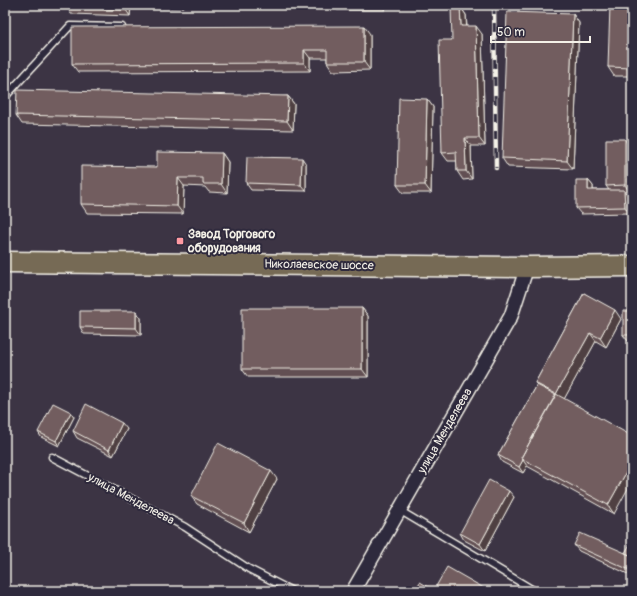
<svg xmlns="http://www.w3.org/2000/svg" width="637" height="596" font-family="Pangolin,sans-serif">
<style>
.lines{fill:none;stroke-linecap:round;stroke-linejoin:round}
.lane-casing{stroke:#f4f1e8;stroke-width:9}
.street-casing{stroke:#f4f1e8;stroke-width:16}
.primary-casing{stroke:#f4f1e8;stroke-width:23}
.lane{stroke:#2f2a3d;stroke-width:6}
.street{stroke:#2f2a3d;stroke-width:13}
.primary{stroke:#766a54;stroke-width:20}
.rail-casing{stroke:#f4f1e8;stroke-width:4.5}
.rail{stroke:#2f2a3d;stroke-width:3;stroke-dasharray:9;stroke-linecap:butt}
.wall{fill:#625052;stroke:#f4f1e8}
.shaded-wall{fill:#504142;stroke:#f4f1e8}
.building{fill:#725d5f;stroke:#f4f1e8}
.poi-dot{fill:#ff9aa2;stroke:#2f2a3d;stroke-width:1.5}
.labels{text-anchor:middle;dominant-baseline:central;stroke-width:4;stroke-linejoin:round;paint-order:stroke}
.poi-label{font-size:12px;font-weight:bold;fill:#f4f1e8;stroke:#2f2a3d;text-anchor:start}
.street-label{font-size:12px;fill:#f4f1e8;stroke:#2f2a3d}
</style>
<rect width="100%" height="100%" fill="#3c3444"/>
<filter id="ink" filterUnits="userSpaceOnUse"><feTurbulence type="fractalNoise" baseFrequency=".025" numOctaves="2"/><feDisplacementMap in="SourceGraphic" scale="8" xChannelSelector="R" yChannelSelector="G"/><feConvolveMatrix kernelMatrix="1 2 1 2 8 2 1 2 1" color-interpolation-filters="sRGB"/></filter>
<g filter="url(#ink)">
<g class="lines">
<g class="lane-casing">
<path id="lane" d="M5,97L70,26L122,27
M52,457L185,527L249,569L292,591
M399,510L535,591"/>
</g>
<g class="street-casing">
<path id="street" d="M353,591L511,316L527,267"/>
</g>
<g class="primary-casing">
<path id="primary" d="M5,262L527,267L632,266"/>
</g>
<use href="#lane" class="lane"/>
<use href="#street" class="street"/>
<use href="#primary" class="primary"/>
<g class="rail-casing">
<path id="rail" d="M494,5L496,168"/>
</g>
<use href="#rail" class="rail"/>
</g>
<path class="wall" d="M131,5L130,16L71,14L67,7Z
M160,5H184V7L162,8Z
M334,5H385V10H337Z
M632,5V76H614L608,67Z
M460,6L466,15L467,26L482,34L485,146H471L472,179L463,180L457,171V161H448L442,153L452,40Z
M573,14L579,23L573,169L508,167L502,158Z
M370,34V70L333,71L327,62V58H310V71L78,72L72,64Z
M288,96L294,104L293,130L22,124L16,115Z
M427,99L433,107L431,193H403L397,185Z
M629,145L630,192H626L629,197V213L581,214L576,208L588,180L593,186V190H609L606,186Z
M222,153L228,162L227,193L209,192L205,187L184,186L183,214L87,213L81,204L157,167Z
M306,164V191L251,190L246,183Z
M584,293L621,319L606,347L596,341L564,399L614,514L527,466L523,473L502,462L498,455L537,385L535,383Z
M362,308L368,316V377H248L242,369Z
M136,311L141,318V335L84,334L80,327Z
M632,311V341H628L623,335Z
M71,412L74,417L59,446L41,437L38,432Z
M127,429L113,456L77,438L73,431Z
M277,479L249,532L197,504L191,496Z
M514,497L485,551L464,540L460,533Z
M632,542V576L579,551L574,545L625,553Z"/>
<path class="shaded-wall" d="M126,5H131L130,16L126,10Z
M381,5H385V10Z
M460,6L466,15L467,35L461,26Z
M573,14L579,23L573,169L567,161Z
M364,26L370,34V70L364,62Z
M476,26L482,34L485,146L479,138Z
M304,50L310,58V71L304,63Z
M288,96L294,104L293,130L287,121Z
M427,99L433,107L431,193L425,185Z
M465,138L471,146L472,179L466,171Z
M625,139L629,145L630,192L625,185Z
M222,153L228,162L227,193L221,184Z
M302,158L306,164V191L301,185Z
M178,178L184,186L183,214L177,206Z
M588,180L593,186V197L588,190Z
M624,190L629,197V213L625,207Z
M362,308L368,316V377L362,369Z
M615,310L621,319L606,347L600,338Z
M136,311L141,318V335L136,328Z
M590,333L596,341L562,403L556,394Z
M71,412L74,417L59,446L56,441Z
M122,423L127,429L113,456L109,450Z
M523,460L527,466L523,473L519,467Z
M632,462V481L614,514L608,505Z
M271,471L277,479L249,532L244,523Z
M509,491L514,497L485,551L480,544Z"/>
<path class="building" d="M67,5H126V10L67,7Z
M610,5H632V68L608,67Z
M460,6L461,26H476L479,138H465L466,171H457L456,152L442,153L439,40H452L451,7Z
M507,12L573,14L567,161L502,158Z
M364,26V62H327V50H304V63L72,64V27Z
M17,90L288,96L287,121L16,115Z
M399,98L427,99L425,185H397Z
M606,139H625V185L606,186Z
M157,152L222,153L221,184H203V178H178L177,206L81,204V166L157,167Z
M247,157L302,158L301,185L246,183Z
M576,180H588V190H624L625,207L576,208Z
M584,293L615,310L600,338L590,333L556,394L632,436V462L608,505L521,458L556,394L535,383Z
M242,308H362V369H242Z
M80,311H136V328L80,327Z
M623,311H632V335H623Z
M537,385L556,395L521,458L523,460L519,467L498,455Z
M53,403L71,412L56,441L38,432Z
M86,404L122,423L109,450L73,431Z
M218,443L271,471L244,523L191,496Z
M489,480L509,491L480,544L460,533Z
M580,533L632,556V571L574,545Z
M631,542H632V556L625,553Z
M447,567L489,591H415L420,582L434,590Z"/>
</g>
<rect class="poi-dot" x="176" y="237" width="8" height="8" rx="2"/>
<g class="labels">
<g class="poi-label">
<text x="188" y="234">Завод Торгового<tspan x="188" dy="14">оборудования</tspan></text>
</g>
<g class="street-label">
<text transform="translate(319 265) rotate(1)">Николаевское шоссе</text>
<text transform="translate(445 431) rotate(-60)">улица Менделеева</text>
<text transform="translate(131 499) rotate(28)">улица Менделеева</text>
</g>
</g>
<rect width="637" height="596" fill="none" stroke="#2f2a3d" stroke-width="20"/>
<rect x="10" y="10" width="617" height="576" fill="none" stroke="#f4f1e8" stroke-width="1.5" filter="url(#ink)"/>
<path d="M491 36v6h99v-6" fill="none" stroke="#f4f1e8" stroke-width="2"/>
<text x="497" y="36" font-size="12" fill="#f4f1e8" stroke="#2f2a3d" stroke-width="3" paint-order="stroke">50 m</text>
</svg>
